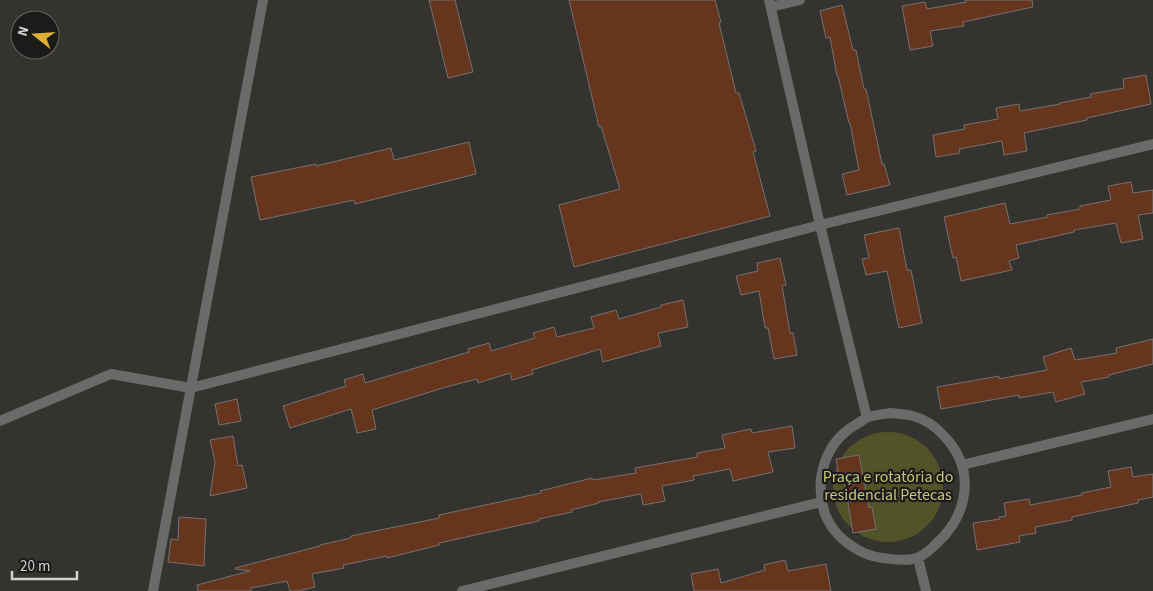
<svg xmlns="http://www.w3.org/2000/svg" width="1153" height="591" font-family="'Source Sans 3',sans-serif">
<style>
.green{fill:#515428}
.building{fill:#66351e;stroke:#757170}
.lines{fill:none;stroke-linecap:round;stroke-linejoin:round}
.minor{stroke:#6c6a69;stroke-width:10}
.labels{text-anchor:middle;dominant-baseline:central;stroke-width:4.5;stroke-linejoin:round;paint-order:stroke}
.park-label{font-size:16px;fill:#c3c974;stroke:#1c1b1a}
</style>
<rect width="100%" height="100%" fill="#353330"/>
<path class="green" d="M833 487a55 55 0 1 1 110 0a55 55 0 1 1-110 0Z"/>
<path class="building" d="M429,0H455L473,72L448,78Z
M569,0H715L721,22L719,23L736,93H739L756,151L753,152L770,216L574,267L559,205L620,189L601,126L599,127Z
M965,0H1032L1033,7L963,22L964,26L930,31L933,46L910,50L902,6L925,2L927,9L966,2Z
M842,5L853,50H856L864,89H866L882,164H884L890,185L847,195L842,174L859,170L850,123H849L838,76H837L830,37L826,38L820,11Z
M1146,75L1151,104L1087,118V120L1024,133L1027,151L1004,155L1002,141L959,149L960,153L936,157L933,135L965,129L964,125L998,119L996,108L1019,104L1020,111L1060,104V103L1091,97L1090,94L1124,88L1123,79Z
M469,142L476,174L355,204L354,200L260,220L251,177L316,164V166L391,148L394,160Z
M1131,182L1133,193L1153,190V213L1138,215L1143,239L1121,243L1116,223L1074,230V232L1016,245L1019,258L1009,261L1012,270L961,281L956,257L953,258L944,217L1005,203L1010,224L1048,217L1047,215L1080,209V206L1111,200L1108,186Z
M899,228L907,270H911L922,323L899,328L887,271L866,275L862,259L869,258L864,235Z
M780,258L786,285L782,286L790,333H793L797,355L774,359L768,328H765L759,291L741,295L736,276L758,271L757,263Z
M683,300L688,327L658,333L661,346L603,362L600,349L532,370L533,374L512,380L510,373L478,383L477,379L446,387L372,410L376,429L357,433L351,409L290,428L283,406L346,386L344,380L363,374L365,383L469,352L468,349L489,343L491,351L535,338L533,333L554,327L557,337L594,328L591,317L616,310L619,319L661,307V305Z
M1153,339V364L1109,375V377L1081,382L1085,394L1056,402L1053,392L1019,398V395L941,409L937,387L999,376V379L1047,370L1043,357L1071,348L1075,360L1117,353L1116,348Z
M237,399L241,421L219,425L215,404Z
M792,426L795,448L768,452L773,472L733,481L730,469L693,476L694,480L662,486L665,501L643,505L641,494L598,502L599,503L571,510L572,512L539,519V521L439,543V545L387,558V556L343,565L344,568L312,574L315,587L298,591H290L287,581L251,588V591H198L197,585L250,571L235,569V568L320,546V545L351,538V536L439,518V515L541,493L540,491L592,478L593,480L636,473L635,468L697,457V453L725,448L722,435L751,429L752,433Z
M233,436L238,466L242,465L247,488L210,496L215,462L210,440Z
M859,455L869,508L872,507L876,529L853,533L844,480L840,481L836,459Z
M1131,467L1133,477L1153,474V497L1138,500V503L1072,517V520L1035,527L1036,533L1019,536L1020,542L977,550L973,523L1000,519L999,517L1006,516L1004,503L1029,499L1030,505L1082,495V493L1111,487L1108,471Z
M179,517L206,519L204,566L168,562L171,539L178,540Z
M785,560L788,571L826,564L831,591H694L691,574L718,569L721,583L765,570L764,565Z"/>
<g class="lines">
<path class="minor" d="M769,0L820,225L867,418
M771,7L800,0
M890,413C898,414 906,414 913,416C925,419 936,427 944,436C976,469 969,514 937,543C932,548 926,554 919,557C908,563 875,558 864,553C847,545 832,532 825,514C814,480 824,444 855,425C859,423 864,419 868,417C875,415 883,414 890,413Z
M0,421L111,374L191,388L820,225L1153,144
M962,465L1153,419
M918,558L926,591
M153,591L263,0
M462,591L821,502"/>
</g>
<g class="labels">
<g class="park-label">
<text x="888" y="477">Praça e rotatória do<tspan x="888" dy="18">residencial Petecas</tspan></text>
</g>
</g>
<g transform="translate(35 35) rotate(287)"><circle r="24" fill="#1c1b1a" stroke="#656462"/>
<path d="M0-4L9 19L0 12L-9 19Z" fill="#e1af34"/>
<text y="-8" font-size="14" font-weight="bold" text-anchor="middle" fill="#d2d1cf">N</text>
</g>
<path d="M12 571v8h65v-8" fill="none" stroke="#d2d1cf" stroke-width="2.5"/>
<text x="20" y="571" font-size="15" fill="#d2d1cf" stroke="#1c1b1a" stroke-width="4" paint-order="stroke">20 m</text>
</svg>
